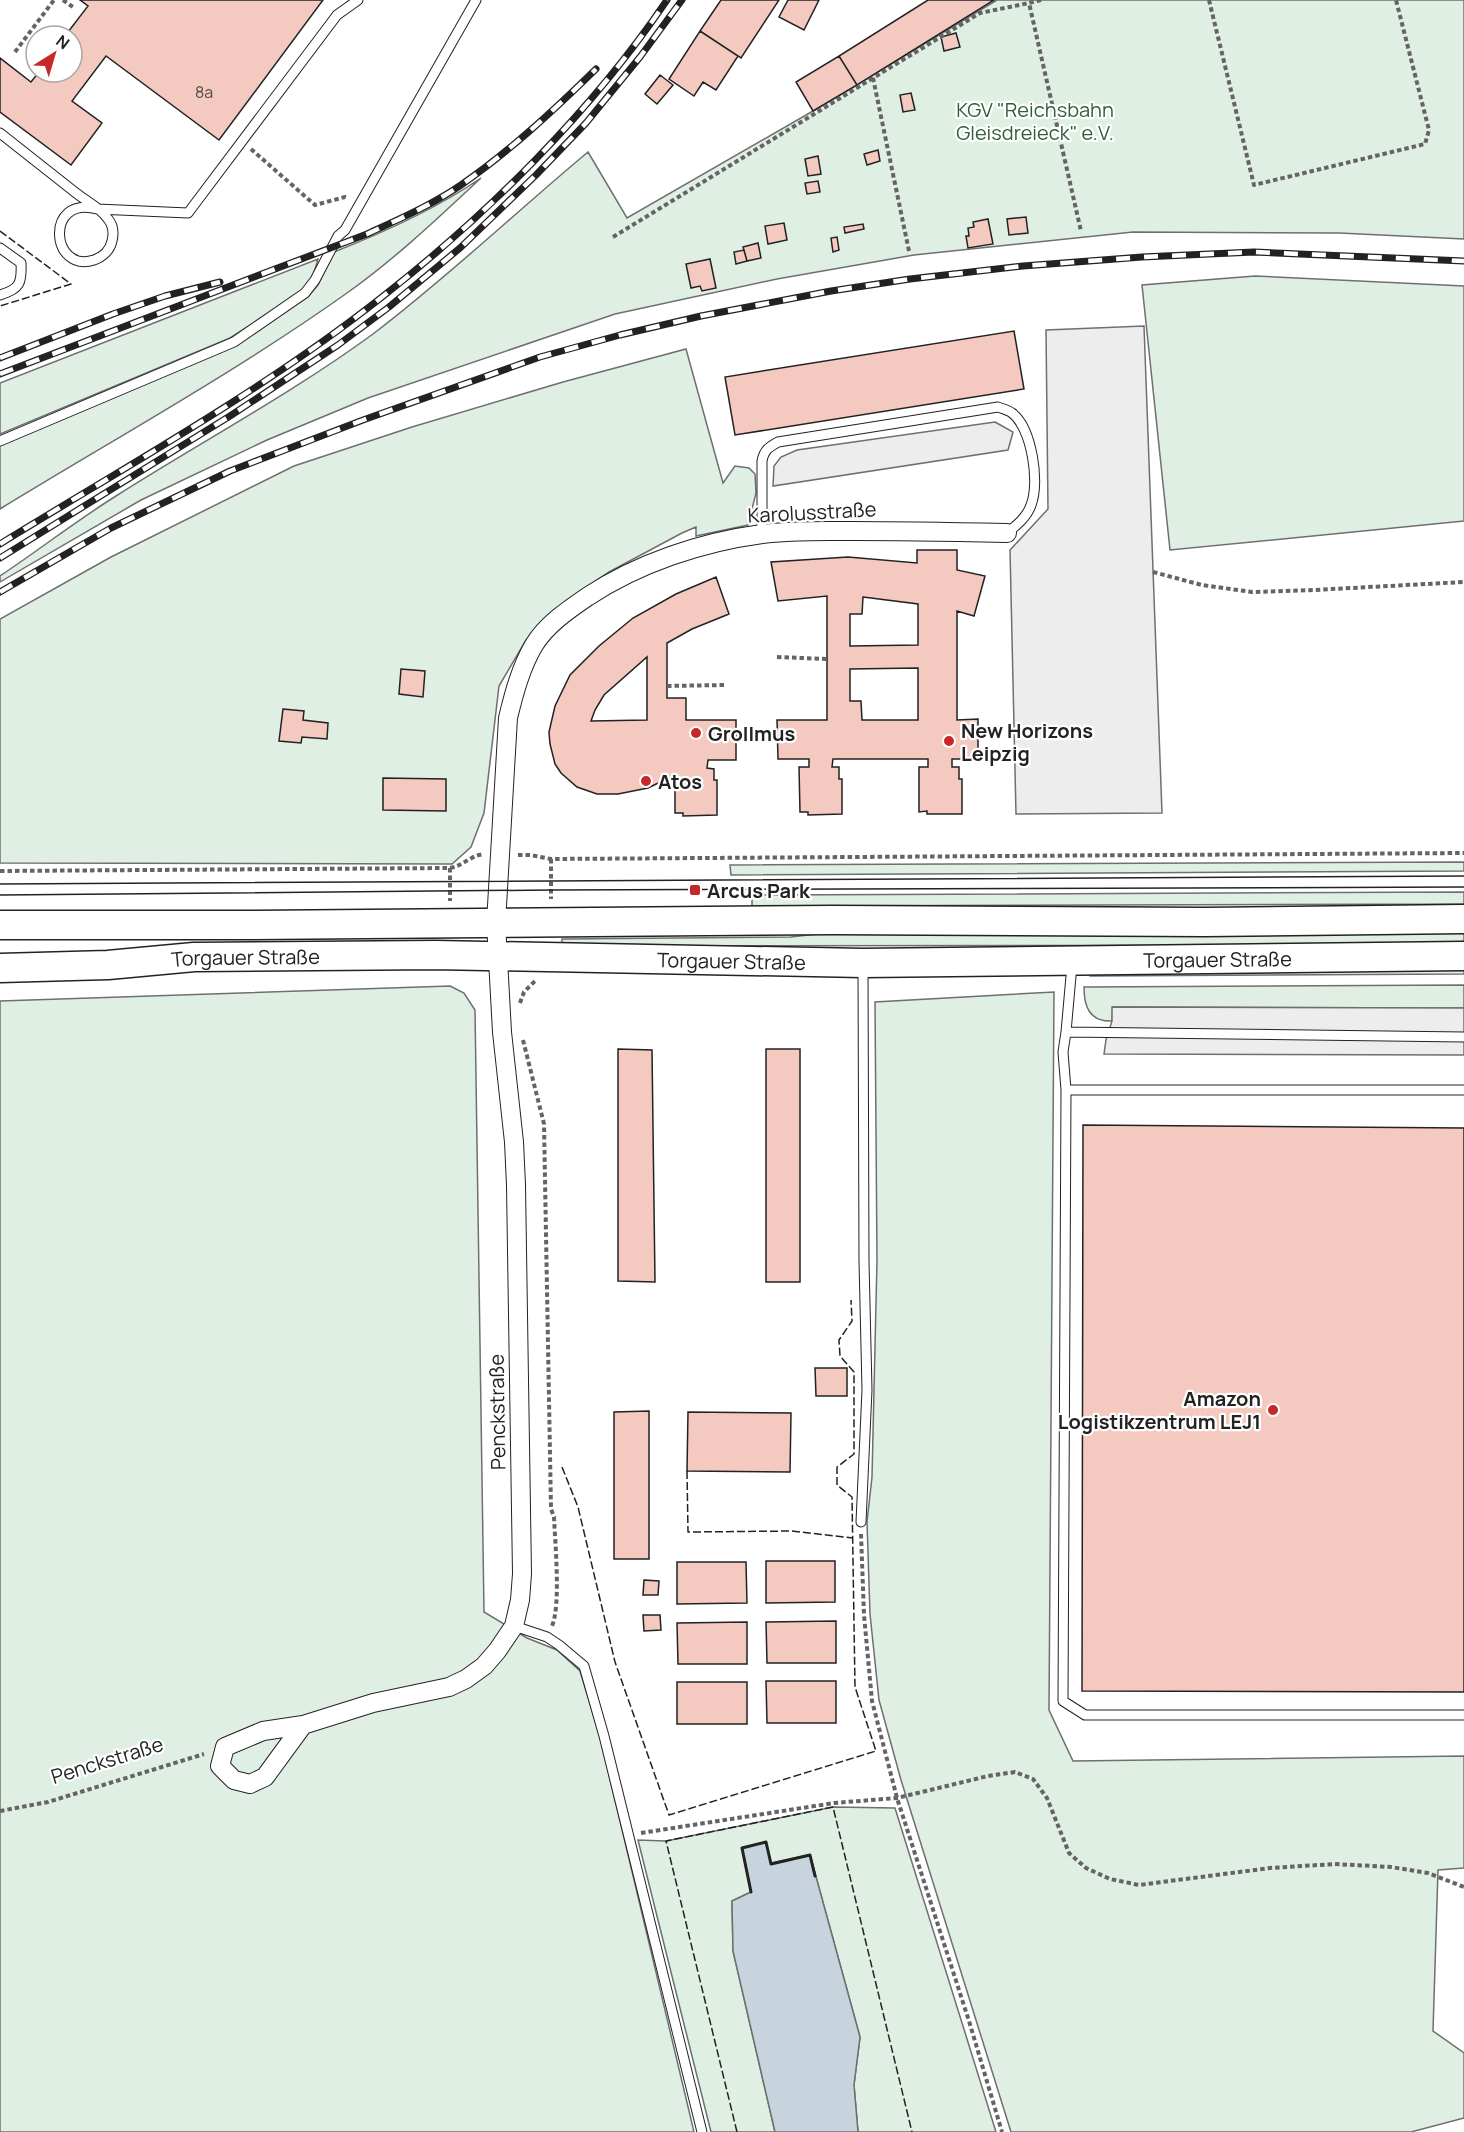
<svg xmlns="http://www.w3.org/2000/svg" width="1464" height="2132" font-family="Manrope,sans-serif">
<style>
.green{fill:#e0efe3;stroke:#6f6f6f;stroke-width:1.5}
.parking{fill:#ededed;stroke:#6f6f6f;stroke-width:1.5}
.water{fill:#c7d3dd;stroke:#6f6f6f;stroke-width:1.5}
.building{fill:#f3c9c0;stroke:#222;stroke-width:1.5;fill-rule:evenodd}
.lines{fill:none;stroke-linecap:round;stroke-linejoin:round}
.lane-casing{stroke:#222;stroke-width:11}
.street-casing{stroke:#222;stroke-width:20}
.primary-casing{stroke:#222;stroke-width:31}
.path{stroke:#646464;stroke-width:4;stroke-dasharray:4.5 3;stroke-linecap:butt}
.lane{stroke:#fff;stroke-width:9}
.street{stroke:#fff;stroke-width:18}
.primary{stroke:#fff;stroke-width:28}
.tram{stroke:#222;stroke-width:1.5}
.rail-casing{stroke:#222;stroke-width:7}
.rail{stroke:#fff;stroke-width:4.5;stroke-dasharray:14;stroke-linecap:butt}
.fence{stroke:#222;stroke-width:1.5;stroke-dasharray:8 3;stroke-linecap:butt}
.wall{stroke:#222;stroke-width:3}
.poi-dot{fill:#c62828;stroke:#fff;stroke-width:2}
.labels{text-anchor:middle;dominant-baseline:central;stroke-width:4.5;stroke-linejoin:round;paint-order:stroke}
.number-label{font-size:16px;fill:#564c4a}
.park-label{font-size:20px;fill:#2f5e38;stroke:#fff}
.street-label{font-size:20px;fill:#222;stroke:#fff}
.poi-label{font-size:20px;font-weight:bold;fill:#222;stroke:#fff;text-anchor:start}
</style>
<rect width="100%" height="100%" fill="#fff"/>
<path class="green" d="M997,0H1464V239L1339,233L1133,232L914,255L777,279L615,314L368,398L267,440L141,500L0,582V576C39,550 76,521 116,496C201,442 291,394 373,334C448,277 516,212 588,152L627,218L813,111Z
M481,178C438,218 395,259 347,293C236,372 116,438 0,509V445L235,346L308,297L318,285L334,252C385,232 436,209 481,178Z
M318,259L313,276L302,291L230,338L0,434V383Z
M1255,276L1464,286V521L1170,550L1142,285Z
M686,349L723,483L735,466L749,468L755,474L756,493L748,525L696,536V527L682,533L609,572L568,600L526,640L499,686L484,813L471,847L452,864L0,863V619L111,557L294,466L412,427L563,382Z
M1464,862V871L731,875L730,865Z
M1464,892V904L752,906V895Z
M1464,926V945L562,946V939L791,937L861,929Z
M1464,966V974L1091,976L1101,968Z
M1464,985V1008L1113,1007L1112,1021C1089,1022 1084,1006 1084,987Z
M450,986L464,993L475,1010L484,1612L527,1638L557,1650L580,1671L600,1737L694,2132H0V1001Z
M1054,992L1049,1710L1073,1761L1464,1756V1868L1438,1870L1433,2031L1464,2053V2118L1411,2132H1011L901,1780L879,1700L870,1614L867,1522L872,1477L877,1260L875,1002Z
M833,1807L895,1808L996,2132H858L854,2085L860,2037L810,1855L771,1864L766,1843L742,1848L751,1892L732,1901L733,1951L775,2132H711L638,1840L666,1841Z"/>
<path class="parking" d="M1144,326L1162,813L1016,814L1010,550L1048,509L1046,330Z
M995,422L1013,432L1008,450L773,486L774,466L781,457L797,450Z
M1112,1007L1464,1008V1055L1104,1054L1106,1040L1112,1021Z"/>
<path class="water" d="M766,1842L771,1863L810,1855L860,2037L854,2085L858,2132H775L733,1951L732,1901L751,1892L742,1848Z"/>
<path class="building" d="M80,0H323L219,140L106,56L72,101L102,123L71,165L0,112V58L31,82L39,72H72V36H65L88,6Z
M721,0H779L741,58L700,31Z
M788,0H819L804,30L779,17Z
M928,0H994L857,85L839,56Z
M700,31L738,56L716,90L703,82L694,96L669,79Z
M956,33L960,47L944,51L941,37Z
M839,56L857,85L813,111L796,82Z
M660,75L673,85L657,104L645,94Z
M911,93L915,110L903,112L900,95Z
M878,150L880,161L867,165L864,154Z
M818,156L821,174L808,176L805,159Z
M818,181L820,192L807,194L805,183Z
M1026,217L1028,233L1009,235L1007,219Z
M988,219L993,244L968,248L966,236H969L968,228L974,227L973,222Z
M784,223L787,240L768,244L765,226Z
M863,224L864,229L845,233L844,227Z
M837,237L839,250L833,252L831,238Z
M758,243L761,258L747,261L743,247Z
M744,250L747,261L736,264L734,252Z
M710,259L716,288L702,291L700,286L691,288L686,264Z
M1014,331L1024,389L735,435L725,377Z
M917,550H957V570L985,576L974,616L957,611V720L978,719V759H952V767H959V779H962V814H927V811L919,812V767H928V759H833L832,767H839V779H842V814L808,815V812H800L799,767H809V759H778L777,720H827V596L778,601L771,562L848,557L917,563ZM863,597L918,604V645L850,646V614H862ZM918,668V720H862L861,701H850V669Z
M716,577L729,614L692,629L667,643V698H686V720H736V760H708L707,768L714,769V780H717V815L683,816V813H675V775L648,788L618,794H597L577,787L561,773L555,764L550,744L549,732L555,706L570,675L599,646L633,618L676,594ZM647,657V720L591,721L595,710L604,695Z
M401,669L425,671L423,697L399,694Z
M283,709L304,711L303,720L328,723L327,739L302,737L301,743L279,741Z
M383,778L446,779V811L383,810Z
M618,1049L652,1050L655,1282L618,1281Z
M766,1049H800V1282H766Z
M1083,1125L1464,1128V1692L1082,1691Z
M815,1368H847V1396H816Z
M649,1411V1559H614V1412Z
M688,1412L791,1413L790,1472L687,1471Z
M766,1561H835V1602L766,1603Z
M677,1562H746L747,1603L677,1604Z
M644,1580L659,1581L658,1595H643Z
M643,1615H660L661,1630L644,1631Z
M836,1621V1663H767L766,1622Z
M747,1622V1664H678L677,1623Z
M766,1681H836V1723H767Z
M677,1682H747V1724H677Z"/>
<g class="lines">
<g class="lane-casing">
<path id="lane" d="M0,133C25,153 51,173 76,193C86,201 101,208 108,219C113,225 114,233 112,241C110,250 103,257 94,260C51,274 44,195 97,209L188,213L337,15L358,0
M0,248L21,263C22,283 20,289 0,295
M0,441L234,342L305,293L315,280L338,236L345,230L476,0
M762,534V461C764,450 769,447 778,442L998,407C1003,409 1008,410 1012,413C1032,428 1040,483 1031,505C1027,517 1017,525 1007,533
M1072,965L1066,1032L1464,1037
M1066,1032L1063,1052L1066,1090H1464
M1066,1090L1063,1701L1085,1715H1464
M861,1522L867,1390L864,1261L863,967
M514,1626L547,1637L559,1645L584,1666L604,1736L702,2132"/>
</g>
<g class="street-casing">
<path id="street" d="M303,1725L265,1777L250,1784L234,1780L220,1766L225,1747L263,1731L303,1725L373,1703L449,1687L466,1679L484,1666L497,1651L514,1626L520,1600L522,1574L516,1185L514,1142L502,1032L496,923L508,718C514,693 521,667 534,645C546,625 568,610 587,597C638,563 702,542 762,534C792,530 822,531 853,531C904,531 956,532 1007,533"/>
</g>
<g class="primary-casing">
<g id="primary">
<path d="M0,925H245L833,920L1205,922L1464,919"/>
<path id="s1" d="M0,968L108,965L194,957L436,955L863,963L1464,956"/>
</g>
</g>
<path class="path" d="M63,0L73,7
M1041,0L1029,3L1081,231
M1209,0L1254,185L1425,144L1429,130L1396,0
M15,52L54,0
M251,149L315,205L345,197L348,198
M613,237L873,78
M909,251L873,78L980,13L1029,3
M1153,572L1202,585L1252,592L1314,590L1464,582
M777,657L827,659
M667,686L726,685
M518,855H530L551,859L1464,853
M551,859V899
M450,868V901
M0,871L450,868C463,866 469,856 484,854
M520,1003L524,992L535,981
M523,1040L544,1124L551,1509L554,1517C555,1542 561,1605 552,1626
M861,1534L864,1615L872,1701L897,1798L969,2021L1002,2132
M0,1811L48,1802L204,1754
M641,1833L834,1803L897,1798L988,1776L1015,1772L1033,1779L1047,1798L1069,1853L1086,1868L1110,1879L1139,1885L1270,1868L1335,1864L1391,1867L1428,1873L1464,1887"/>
<use href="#lane" class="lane"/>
<use href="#street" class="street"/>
<use href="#primary" class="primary"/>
<path class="tram" d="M0,884L1464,876
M0,895L551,890L1464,887"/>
<g class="rail-casing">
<path id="rail" d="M0,358L113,314L165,296L220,282
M0,374L367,234C399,219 432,205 461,185C510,151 553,111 596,69
M0,544C128,465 263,391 382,297C487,215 592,111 667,0
M0,558L230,416L338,345L389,307L460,248L536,175L586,123L640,57L682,0
M0,592L111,528L230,471L363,420L540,357L620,335L701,316L831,291L910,279L1023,266L1142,257L1254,252L1464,261"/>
</g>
<use href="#rail" class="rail"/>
<path class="fence" d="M0,231L71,284L0,306
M562,1467L578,1507L615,1662L669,1815L876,1751L855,1687L852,1497L837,1485V1467L854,1454V1372L840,1356L839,1340L852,1321L851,1300
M687,1471L688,1532L792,1531L853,1538
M737,2132L666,1841L833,1807L912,2132"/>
<path class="wall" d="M751,1892L742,1848L766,1842L771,1864L810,1855L815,1876"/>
</g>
<g class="poi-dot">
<circle cx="696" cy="733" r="6"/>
<circle cx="949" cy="741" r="6"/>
<circle cx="646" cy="781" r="6"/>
<rect x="689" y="884" width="12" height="12" rx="3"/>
<circle cx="1273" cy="1410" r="6"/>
</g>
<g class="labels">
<g class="number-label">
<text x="204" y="92">8a</text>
</g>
<g class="park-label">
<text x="1035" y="109">KGV "Reichsbahn<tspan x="1035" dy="23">Gleisdreieck" e.V.</tspan></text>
</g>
<g class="street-label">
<text transform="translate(812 512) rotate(-3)">Karolusstraße</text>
<text stroke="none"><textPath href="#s1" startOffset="246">Torgauer Straße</textPath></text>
<text stroke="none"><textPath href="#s1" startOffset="1218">Torgauer Straße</textPath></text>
<text stroke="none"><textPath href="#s1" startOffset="732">Torgauer Straße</textPath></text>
<text transform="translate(497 1412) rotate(-91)">Penckstraße</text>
<text transform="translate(107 1760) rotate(-17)">Penckstraße</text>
</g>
<g class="poi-label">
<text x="961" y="730">New Horizons<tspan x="961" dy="23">Leipzig</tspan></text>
<text x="708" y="733">Grollmus</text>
<text x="658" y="781">Atos</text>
<text x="707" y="890">Arcus Park</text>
<text x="1261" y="1398" text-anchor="end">Amazon<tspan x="1261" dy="23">Logistikzentrum LEJ1</tspan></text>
</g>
</g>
<g transform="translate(54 54) rotate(37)"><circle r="28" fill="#ffffff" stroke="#a7a7a7" stroke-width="1.5"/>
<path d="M0-4.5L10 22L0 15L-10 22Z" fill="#c62828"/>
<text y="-9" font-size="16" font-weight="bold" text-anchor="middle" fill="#222222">N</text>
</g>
</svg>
